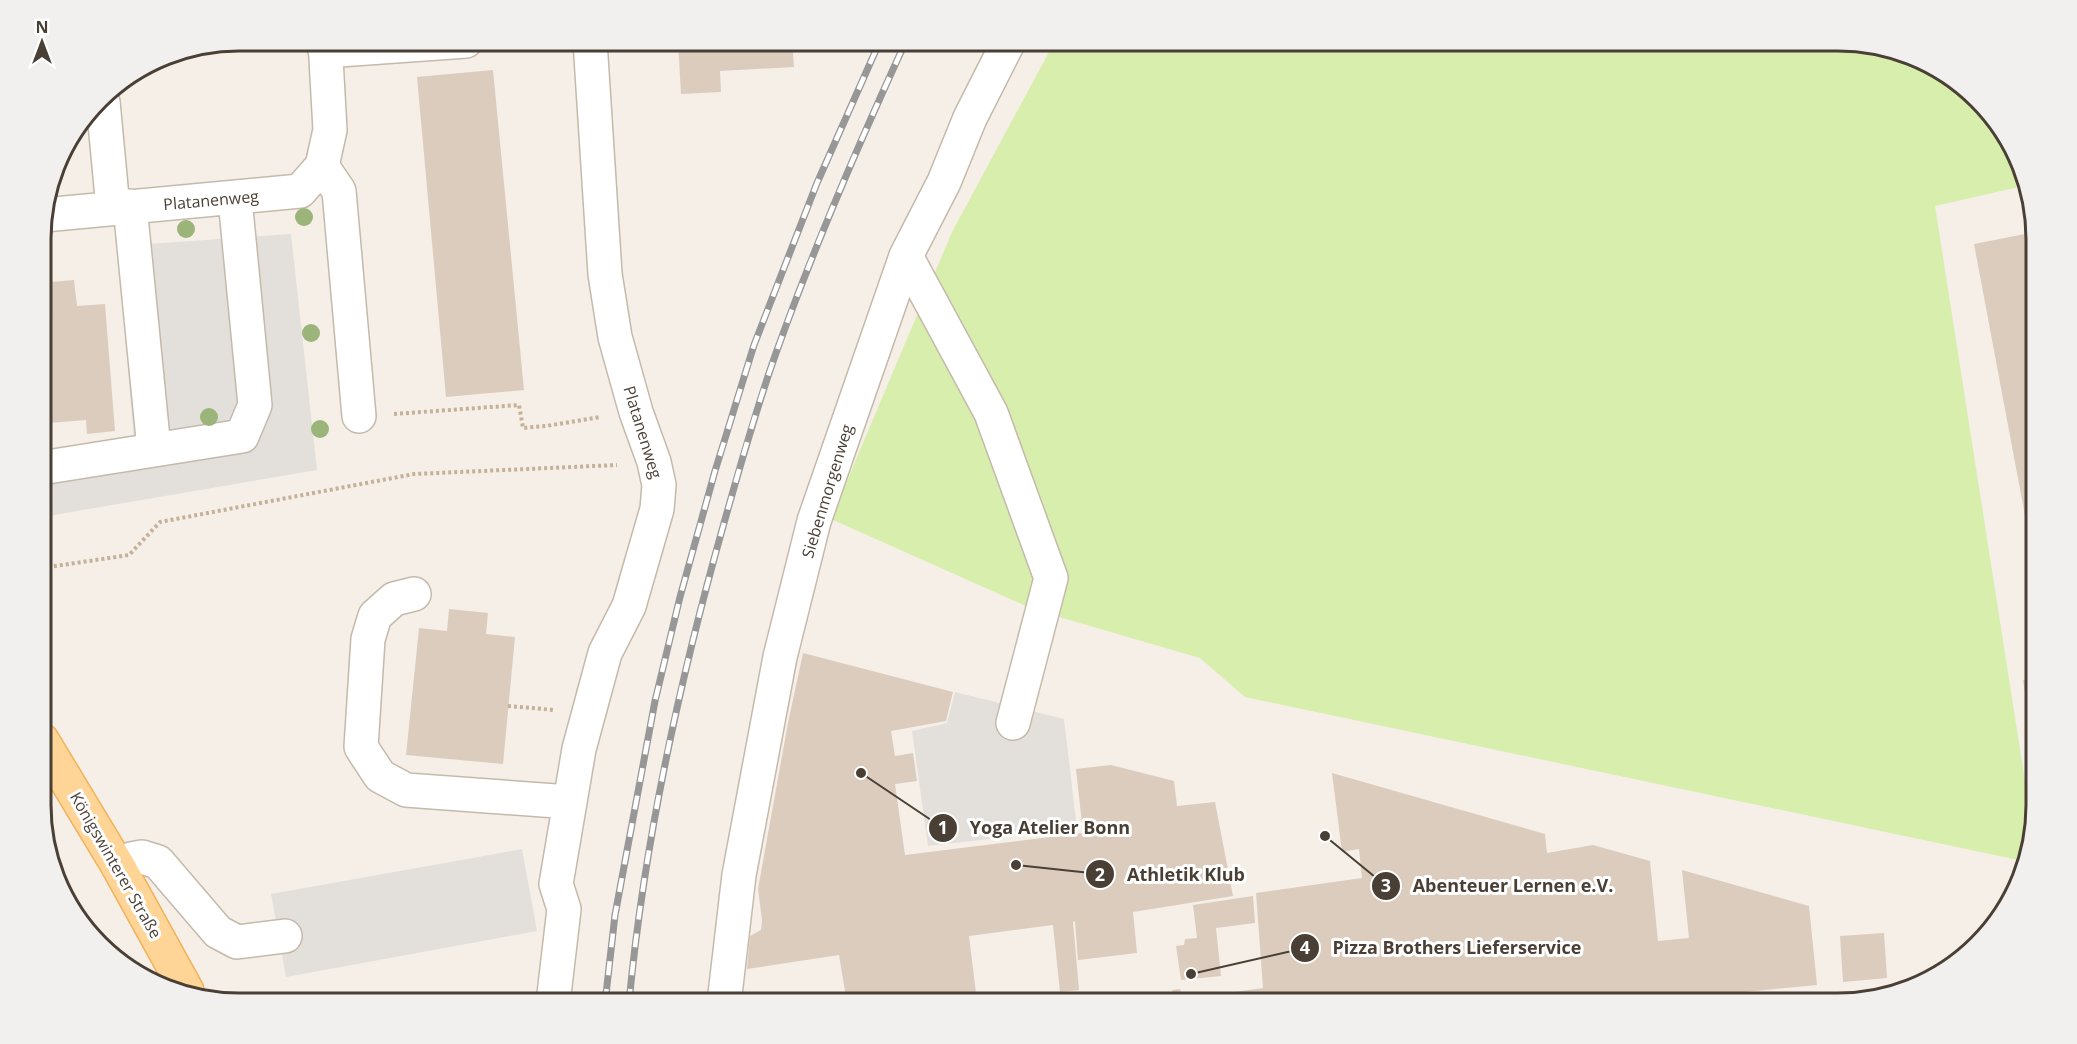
<svg xmlns="http://www.w3.org/2000/svg" width="2077" height="1044" font-family="'Open Sans',sans-serif">
<style>
.green{fill:#d8eeac}
.parking{fill:#e3e0dc}
.building{fill:#dbccbe}
.lines{fill:none;stroke-linecap:round;stroke-linejoin:round}
.minor-casing{stroke:#c5b9ab;stroke-width:36}
.major-casing{stroke:#f1b259;stroke-width:36}
.path{stroke:#c5b098;stroke-width:4;stroke-dasharray:3 3;stroke-linecap:butt}
.minor{stroke:#fff;stroke-width:33}
.major{stroke:#ffd597;stroke-width:33}
.rail-casing{stroke:#979797;stroke-width:7}
.rail{stroke:#fff;stroke-width:4.5;stroke-dasharray:14;stroke-linecap:butt}
.tree{fill:#9bb47a}
.labels{text-anchor:middle;dominant-baseline:central;stroke-width:6;stroke-linejoin:round;paint-order:stroke}
.street-label{font-size:16px;fill:#4a3f35;stroke:#fff}
.rim{fill:none;stroke:#4a3f35;stroke-width:3}
.leader{fill:none;stroke:#4a3f35;stroke-width:2}
.callout-dot{fill:#4a3f35;stroke:#fff;stroke-width:2}
.mark-label{font-size:18px;text-anchor:middle;font-weight:bold;fill:#fff}
.callout-label{font-size:18px;text-anchor:middle;font-weight:bold;fill:#4a3f35;stroke:#fff;stroke-width:6;stroke-linejoin:round;paint-order:stroke}
</style>
<rect width="100%" height="100%" fill="#f5efe7"/>
<path class="green" d="M1055,41H1838L1925,61L1996,119L2023,186L1935,206L2032,826L2023,861L1245,697L1200,658L1035,610L831,519L952,232Z"/>
<path class="parking" d="M291,234L317,470L42,517L41,452L134,440L118,246Z
M955,692L1064,719L1077,829L928,846L912,731L947,723Z
M522,849L537,931L286,977L271,894Z"/>
<path class="building" d="M239,41H253L254,45L195,51V49Z
M678,41H792L794,67L720,71L721,92L681,94Z
M493,70L524,390L446,397L417,77Z
M2035,232L2036,569H2035L1974,244Z
M74,280L77,306L105,304L115,431L87,434L86,420L49,423L51,437L41,438V283Z
M449,609L488,613L486,634L515,637L503,764L406,755L419,628L447,631Z
M803,653L953,692L946,721L891,731L895,756L913,753L917,781L895,784L905,855L1083,833L1076,769L1111,765L1174,781L1177,806L1215,802L1233,896L1133,912L1137,953L1078,960L1075,921L1073,922L1079,990L1060,992L1053,925L969,936L977,1001L957,1003H847L839,955L747,969L750,936L761,930L762,920L758,889L788,723Z
M2036,678V755H2035L2023,680Z
M1332,773L1545,834L1547,853L1593,845L1650,861L1658,941L1689,938L1682,870L1809,906L1817,985L1633,1003H1221L1220,994L1263,988L1256,893L1362,878L1359,849L1342,852Z
M1253,896L1255,923L1216,928L1221,976L1181,980L1176,946L1184,945L1185,939L1197,938L1193,905Z
M1884,933L1887,978L1843,982L1840,936Z
M1180,989L1182,997H1187V1003H1132V1002L1173,998L1172,990Z
M1116,993L1117,1003H1098L1097,996Z
M416,995V1003H346V997Z"/>
<g class="lines">
<g class="minor-casing">
<path id="minor" d="M325,51L466,41
M103,102L113,208
M322,166L339,191L359,416
M130,206L154,449
M44,215L300,191L322,166L330,130L325,41
M906,256L991,413L1051,578L1013,723
M41,468L242,436L255,405L235,199
M414,594L394,599L375,616L368,639L361,747L380,776L406,790L570,802
M118,866L131,859L142,857L158,862L218,932L237,942L285,936
M553,1003L564,909L556,884L579,749L605,653L629,606L657,509L659,485L654,462L636,412L615,337L605,274L590,41
M724,1003L739,875L780,657L814,521L906,256L944,182L970,118L1009,41"/>
</g>
<g class="major-casing">
<path id="major" d="M42,740L118,866L187,991"/>
</g>
<path class="path" d="M394,414L519,405L523,428L546,426L600,417
M42,568L129,555L160,522L414,474L617,465
M508,706L554,710
M766,1003L846,997"/>
<use href="#minor" class="minor"/>
<use href="#major" class="major"/>
<g class="rail-casing">
<path id="rail" d="M605,1003L615,915L655,701L680,597L715,471L754,345L817,183L880,41
M629,1003C644,841 680,679 724,523C740,466 756,409 776,353C814,247 859,143 906,41"/>
</g>
<use href="#rail" class="rail"/>
</g>
<g class="tree">
<circle cx="304" cy="217" r="9"/>
<circle cx="186" cy="229" r="9"/>
<circle cx="311" cy="333" r="9"/>
<circle cx="209" cy="417" r="9"/>
<circle cx="320" cy="429" r="9"/>
</g>
<g class="labels">
<g class="street-label">
<text transform="translate(211 200) rotate(-5)">Platanenweg</text>
<text transform="translate(643 432) rotate(73)">Platanenweg</text>
<text transform="translate(827 491) rotate(-73)">Siebenmorgenweg</text>
<text transform="translate(116 865) rotate(60)">Königswinterer Straße</text>
</g>
</g>
<path d="M0 0H2077V1044H0ZM239 51H1838A188 188 0 0 1 2026 239V805A188 188 0 0 1 1838 993H239A188 188 0 0 1 51 805V239A188 188 0 0 1 239 51Z" fill="#f1f0ef" fill-rule="evenodd"/>
<path class="rim" d="M239 51H1838A188 188 0 0 1 2026 239V805A188 188 0 0 1 1838 993H239A188 188 0 0 1 51 805V239A188 188 0 0 1 239 51Z"/>
<path class="leader" d="M861 773L943 828M1016 865L1100 874M1325 836L1386 886M1191 974L1305 948"/>
<g class="callout-dot">
<circle cx="861" cy="773" r="6"/>
<circle cx="1016" cy="865" r="6"/>
<circle cx="1325" cy="836" r="6"/>
<circle cx="1191" cy="974" r="6"/>
<circle cx="943" cy="828" r="15"/>
<circle cx="1100" cy="874" r="15"/>
<circle cx="1386" cy="886" r="15"/>
<circle cx="1305" cy="948" r="15"/>
</g>
<g class="mark-label">
<text x="943" y="834">1</text>
<text x="1100" y="881">2</text>
<text x="1386" y="892">3</text>
<text x="1305" y="954">4</text>
</g>
<g class="callout-label">
<text x="1050" y="834">Yoga Atelier Bonn</text>
<text x="1186" y="881">Athletik Klub</text>
<text x="1513" y="892">Abenteuer Lernen e.V.</text>
<text x="1457" y="954">Pizza Brothers Lieferservice</text>
</g>
<g transform="translate(42 42)" stroke="#ffffff" stroke-width="4.5" paint-order="stroke">
<path d="M0-4.5L10 22L0 15L-10 22Z" fill="#4a3f35"/>
<text y="-9" font-size="16" font-weight="bold" text-anchor="middle" fill="#4a3f35">N</text>
</g>
</svg>
